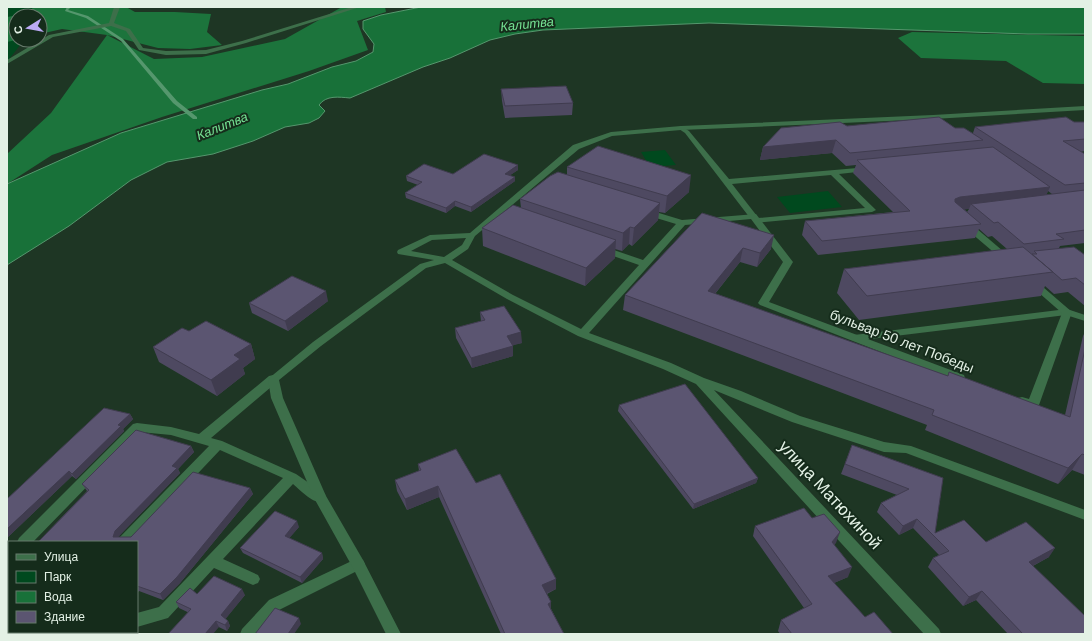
<svg xmlns="http://www.w3.org/2000/svg" width="1092" height="641" font-family="Arial,sans-serif">
<style>
.green{fill:#00491e}
.forest{fill:#1c743c}
.water{fill:#187139;stroke:#55976d}
.lines{fill:none;stroke-linecap:round;stroke-linejoin:round}
.stream{fill:#55976d;fill-rule:evenodd}
.service{fill:#3d6f4a;fill-rule:evenodd}
.minor{fill:#3d6f4a;fill-rule:evenodd}
.wall{fill:#4e4961;fill-rule:evenodd}
.shaded-wall{fill:#403c4f}
.building{fill:#5b5571;stroke:#403c4f}
.labels{text-anchor:middle;dominant-baseline:central;stroke-width:4;stroke-linejoin:round;paint-order:stroke}
.far-water-label{font-size:13px;font-style:italic;fill:#75e193;stroke:#152c1b}
.street-label{font-size:14px;fill:#e3f1e5;stroke:#152c1b}
.near-street-label{font-size:17px;fill:#e3f1e5;stroke:#152c1b}
</style>
<rect width="100%" height="100%" fill="#1e3624"/>
<path class="green" d="M7,7H50L40,16H16V40H24L7,62Z
M665,150L676,165L650,167L641,152Z
M828,191L842,207L790,213L777,197Z"/>
<path class="forest" d="M34,7H126L135,12H175L211,14L207,32L222,45L190,49L158,48L107,35L154,59L202,57L285,39L342,7H385L386,12L357,21L368,50L309,71L162,117L52,155L7,184V154L51,113L107,35L62,29L40,34V16H16V40L7,42V23L8,22L7,17L25,14Z
M912,32L1085,36V84L1043,83L1006,61L921,58L898,38Z"/>
<path class="water" d="M421,7H1085V34H1028L709,23L543,30L515,34L490,40L450,58L423,67L350,98C339,97 326,95 319,105L325,111L319,118L309,123L285,127L253,141L213,154L167,162L131,180L69,226L7,265V184L121,133L262,90L288,84L332,67L356,61L373,52L374,44L363,29V21L381,15Z"/>
<g class="lines">
<path class="stream" d="M67,7H71L68,10L88,16L123,39L177,101L197,117V119H193L173,103L121,41L86,18L65,11Z"/>
<path class="service" d="M114,7H120L114,23L130,29L143,48L166,51L206,50L242,41L352,7H360L246,43L206,54L166,55L139,50L126,31L111,26L53,37L7,64V60L49,35L109,23Z
M681,126L689,131L729,179L869,167V171H866L839,174L876,210L872,212L755,223L754,221L755,219L758,218L865,208L831,175L732,184L757,216L756,218H750L685,133L679,129V127Z
M967,222L970,223L1010,257L1012,259L1010,261H1004L964,227L963,225L964,223Z
M1067,309L1085,315V321L1066,315L854,341L849,338L854,335Z
M273,375L277,376L278,379L277,382L211,438L222,441L296,474L325,494L326,498L325,502C314,505 301,491 293,484L223,559L258,575L260,579L258,583L253,585L214,568L168,618L137,627V613L159,607L283,478L220,450L133,542H117L119,538L209,446L171,435L140,432L33,542H17L19,538L133,424L137,423L171,427L199,434L269,376Z
M9,551V564L7,565V552Z
M358,558L363,560L365,564L363,568L279,610L257,634H240L242,629L269,600Z
M115,632H132V634H115Z"/>
<path class="minor" d="M1085,106V110L933,119L681,130L612,136L579,149L475,236L468,249L452,260L513,295L581,329L639,265L599,251L598,249L599,247H605L643,260L676,224L643,214L642,212L643,210H649L682,220L756,214L793,262L769,302L964,375L965,378L964,381H956L760,305L758,303L783,262L751,219L685,225L589,333L671,363L704,378L741,391L800,416L884,442L911,446L1085,510V520L906,453L884,452L792,422L714,390L939,629L941,634H924L696,384L663,369L578,336L507,299L445,263L426,268L321,346L279,380L283,398L326,496L363,560L401,634H386L353,568L314,498L271,398L268,379L313,342L420,264L434,260L398,254L397,252L398,250L430,235L470,233L573,145L611,132L681,126L933,115ZM466,238L462,245L444,257L411,251L432,240Z
M1033,280L1036,281L1072,312L1039,405L1037,408L1033,409L1018,404L1016,401L1018,398L1022,397L1029,399L1062,313L1030,285L1028,283Z"/>
</g>
<path class="wall" d="M501,89L573,103L572,115L505,118L502,101Z
M1074,122H1085V151L1080,152L1085,154V243L1060,246L1059,248L1085,255V306L1068,292L1054,294L1045,286L1041,296L859,320L837,293L844,269L1007,249L992,236L988,237L979,229L975,238L818,255L802,235L805,221L893,212L853,173L856,165L846,166L832,153L760,160L763,147L847,126L955,128L973,133L975,127ZM1048,191L1052,194L1046,195ZM964,209H969L967,212Z
M567,167L689,192L665,213L659,212L658,220L632,246L629,244L622,251L615,249V258L585,286L483,246L482,228L521,208L520,199L567,175Z
M518,170L510,175L515,181L471,212L455,206L446,213L406,198L405,193L418,185L407,181L406,176L453,174Z
M702,213L771,249L757,267L740,262L715,294L948,376L1065,415L1083,336L1085,332V475L1072,470L1058,484L925,430L927,425L623,310L625,295Z
M328,301L288,331L252,313L249,303Z
M480,312L522,343L512,345L513,356L472,368L456,338L455,328L481,321Z
M189,331L251,344L255,359L243,368L245,374L217,396L159,362L153,347Z
M619,405L758,478L756,483L693,509L618,411Z
M104,408L130,414L133,419L123,429L124,431L76,479L72,476L7,538Z
M852,445L943,478L935,533L986,542L1049,557L1033,566L1085,634H1008L976,600L963,606L928,567L933,558L939,555L913,528L899,535L877,512L881,503L897,495L841,474Z
M191,446L194,452L178,469L180,473L118,537H131L250,488L253,494L180,583L163,600L139,591L137,593V542H38L87,491L82,484Z
M418,464L476,483L556,579V589L547,594L551,602V609L564,634H501L439,497L407,510L397,491L395,480L419,471Z
M812,518L840,532L834,545L848,577L834,583L865,617L893,634H780L778,631L781,620L804,608L753,536L755,526Z
M299,527L289,538L322,553L323,559L302,583L243,553L240,548Z
M197,594L245,595L225,619L228,621L230,626L227,631L179,608L176,602Z"/>
<path class="shaded-wall" d="M836,140L832,153L760,160L763,147Z
M518,165V170L506,178L505,174Z
M691,175L689,192L665,213L667,196Z
M515,177V181L471,212V207Z
M1050,187L1044,200L971,204L969,209L955,211V199L960,197Z
M455,201V206L446,213V208Z
M660,203L658,220L632,246L634,228Z
M630,227L629,244L622,251L623,233Z
M774,235L771,249L757,267L760,253Z
M616,240L615,258L585,286L586,268Z
M743,248L740,262L705,306L708,291Z
M326,291L328,301L288,331L285,321Z
M521,332L522,343L507,347V336Z
M251,344L255,359L243,368L245,374L217,396L211,380L234,355Z
M513,346V356L472,368L471,358Z
M130,414L133,419L123,429L124,431L76,479L72,474L118,425Z
M191,446L194,452L178,469L180,473L118,537H113L115,531L172,466Z
M1082,454L1072,470L1058,484L1068,468Z
M69,471L72,476L7,538V529Z
M758,478L756,483L693,509L694,504Z
M438,486L439,497L407,510L405,499Z
M250,488L253,494L180,583L163,600L160,594Z
M917,519L913,528L899,535L903,526Z
M297,521L299,527L287,541L285,536Z
M840,532L836,543L828,553L832,542Z
M1055,548L1049,557L1023,571L1029,562Z
M322,553L323,559L302,583L300,577Z
M852,567L848,577L824,587L828,576Z
M556,579V589L542,595V585Z
M242,589L245,595L224,621L221,615Z
M982,591L976,600L963,606L969,597Z
M551,602V613L548,604Z
M299,618L301,624L294,634H288Z
M216,621L219,627L213,634H205Z
M228,621L230,626L227,631L225,625Z
M95,632H104L103,634H94Z"/>
<path class="building" d="M566,86L573,103L505,106L501,89Z
M939,117L955,128H964L983,140L850,153L836,140L763,147L781,128L840,122L847,126Z
M1066,117L1074,122H1085V139L1063,141L1085,154V183L1065,185L975,127Z
M598,146L691,175L667,196L567,167Z
M993,147L1050,187L960,197L955,199V202L981,224L822,241L805,221L910,211L857,160Z
M484,154L518,165L505,174L515,177L471,207L455,201L446,208L405,193L422,182L406,176L424,164L453,174Z
M558,172L660,203L634,228L630,227L623,233L520,199L550,176Z
M1085,190V230L1056,234L1064,239L1024,244L998,222L994,223L971,204Z
M513,205L616,240L586,268L482,228Z
M702,213L774,235L760,253L743,248L708,291L948,376L949,372L1070,417L1085,349V455L1082,454L1068,468L932,415L934,410L625,295Z
M1023,247L1053,272L867,296L844,269Z
M1074,247L1085,255V285L1076,278L1062,280L1032,254H1037L1034,251Z
M292,276L326,291L285,321L249,303Z
M504,306L521,332L507,336L513,346L471,358L455,328L485,320L480,312Z
M206,321L251,344L234,355L240,359L211,380L153,347L182,328L189,331Z
M685,384L758,478L694,504L619,405Z
M104,408L130,414L118,425L121,426L72,474L69,471L7,529V499Z
M136,430L191,446L172,466L177,468L115,531L113,537H131L193,472L250,488L177,577L160,594L137,586V542H38L89,490L82,484Z
M852,445L943,478L935,533L964,520L986,542L1026,522L1055,548L1029,562L1085,616V634H1023L982,591L969,597L933,558L949,551L917,519L903,526L881,503L909,489L845,464Z
M456,449L476,483L500,474L556,579L542,585L551,602L548,604L564,634H505L438,486L405,499L395,480L421,470L418,464Z
M804,508L812,518L824,514L840,532L832,542L852,567L828,576L865,617L874,612L893,634H792L781,620L812,604L755,526Z
M275,511L297,521L285,536L322,553L300,577L240,548Z
M9,572V632H95L94,634H7V574Z
M214,576L242,589L221,615L228,621L225,625L216,621L205,634H168L191,609L176,602L190,588L197,594Z
M275,608L299,618L288,634H255Z"/>
<g class="labels">
<g class="far-water-label">
<text transform="translate(527 24) rotate(-6)">Калитва</text>
<text transform="translate(222 126) rotate(-22)">Калитва</text>
</g>
<g class="street-label">
<text transform="translate(902 341) rotate(21)">бульвар 50 лет Победы</text>
</g>
<g class="near-street-label">
<text transform="translate(830 495) rotate(47)">улица Матюхиной</text>
</g>
</g>
<rect width="1092" height="641" fill="none" stroke="#e3f1e5" stroke-width="16"/>
<rect x="8" y="541" width="130" height="92" fill="#152c1b" stroke="#677b6c"/>
<rect x="16" y="554" width="20" height="6" fill="#3d6f4a" stroke="#677b6c"/>
<text x="44" y="561" font-size="12" fill="#e3f1e5">Улица</text>
<rect x="16" y="571" width="20" height="12" fill="#00491e" stroke="#677b6c"/>
<text x="44" y="581" font-size="12" fill="#e3f1e5">Парк</text>
<rect x="16" y="591" width="20" height="12" fill="#187139" stroke="#677b6c"/>
<text x="44" y="601" font-size="12" fill="#e3f1e5">Вода</text>
<rect x="16" y="611" width="20" height="12" fill="#5b5571" stroke="#677b6c"/>
<text x="44" y="621" font-size="12" fill="#e3f1e5">Здание</text>
<g transform="translate(28 28) rotate(259)"><circle r="19" fill="#152c1b" stroke="#677b6c"/>
<path d="M0-3L7 15L0 10L-7 15Z" fill="#bcaaf6"/>
<text y="-6" font-size="11" font-weight="bold" text-anchor="middle" fill="#e3f1e5">С</text>
</g>
</svg>
